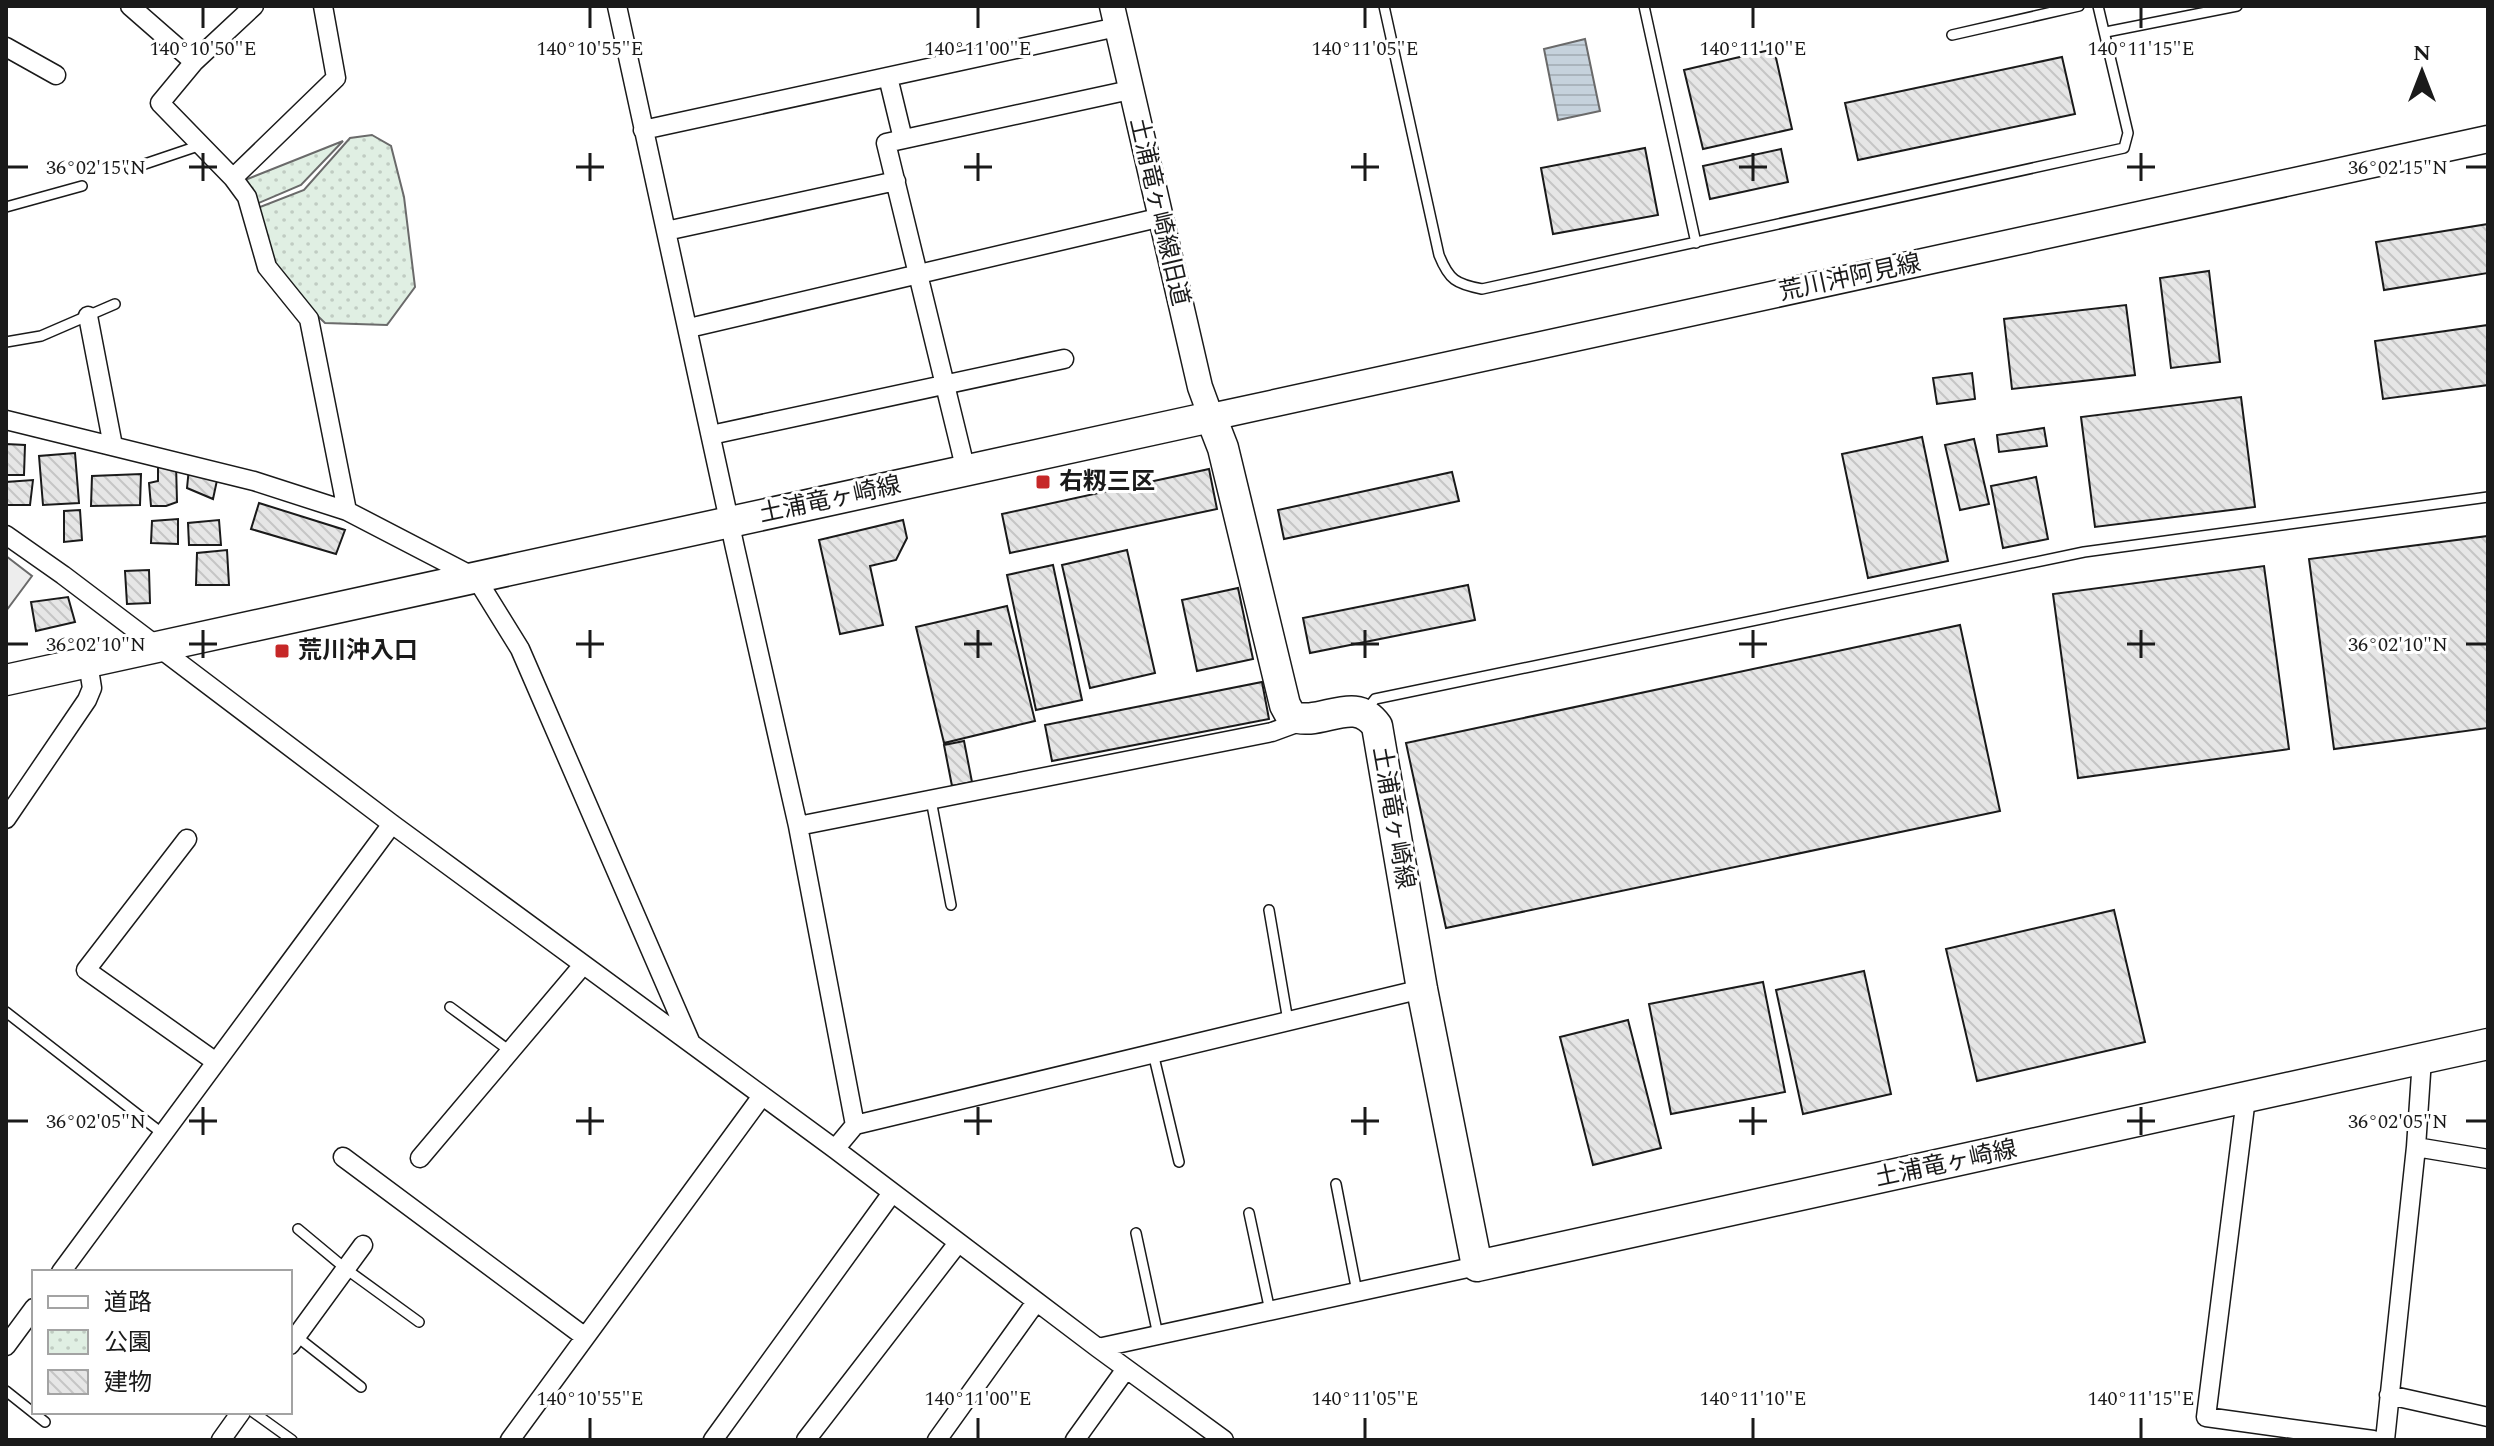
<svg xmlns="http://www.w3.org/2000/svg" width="2494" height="1446" font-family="Spectral,'Noto Sans JP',serif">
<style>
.park{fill:url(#park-dots);stroke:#6a6a6a;stroke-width:2}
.parking{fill:#ededed;stroke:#6a6a6a;stroke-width:2}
.water{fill:url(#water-rules);stroke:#6a6a6a;stroke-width:2}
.building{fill:url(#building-back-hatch);stroke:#1a1a1a;stroke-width:2}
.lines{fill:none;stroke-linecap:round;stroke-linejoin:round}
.service-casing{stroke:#1a1a1a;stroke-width:12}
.minor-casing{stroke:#1a1a1a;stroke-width:21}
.tertiary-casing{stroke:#1a1a1a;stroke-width:27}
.secondary-casing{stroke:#1a1a1a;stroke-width:29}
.primary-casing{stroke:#1a1a1a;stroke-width:33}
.service{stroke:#fff;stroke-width:9}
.minor{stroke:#fff;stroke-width:18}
.tertiary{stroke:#fff;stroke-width:24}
.secondary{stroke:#fff;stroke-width:26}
.primary{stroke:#fff;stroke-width:30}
.ticks{fill:none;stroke:#1a1a1a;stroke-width:3}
.poi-dot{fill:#c62828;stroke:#fff;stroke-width:3}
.labels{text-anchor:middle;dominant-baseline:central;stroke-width:6;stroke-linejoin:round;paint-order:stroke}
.street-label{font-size:24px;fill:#1a1a1a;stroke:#fff}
.poi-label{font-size:24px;font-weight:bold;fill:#1a1a1a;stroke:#fff;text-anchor:start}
.ticks-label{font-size:20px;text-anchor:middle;fill:#1a1a1a;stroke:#fff;stroke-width:6;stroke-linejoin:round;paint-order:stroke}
</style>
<defs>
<pattern id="park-dots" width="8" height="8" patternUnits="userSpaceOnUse" patternTransform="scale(2)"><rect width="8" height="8" fill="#e0efe3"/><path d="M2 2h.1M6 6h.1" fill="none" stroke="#c0ccc2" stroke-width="1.8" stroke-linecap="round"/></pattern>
<pattern id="water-rules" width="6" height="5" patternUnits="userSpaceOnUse" patternTransform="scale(2)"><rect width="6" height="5" fill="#c6d2dc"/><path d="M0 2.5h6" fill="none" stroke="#aab4bc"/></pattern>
<pattern id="building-back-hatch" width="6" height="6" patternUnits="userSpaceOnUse" patternTransform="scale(2)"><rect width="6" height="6" fill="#e6e6e6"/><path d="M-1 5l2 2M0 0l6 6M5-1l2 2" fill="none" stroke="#c5c5c5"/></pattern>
</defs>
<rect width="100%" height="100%" fill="#fff"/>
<path class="park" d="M372,135L391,146L404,197L415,287L387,325L325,323L267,267L250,211L304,190L350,138Z
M343,141L301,185L254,205L240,182Z"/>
<path class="parking" d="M6,556L32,576L6,611Z"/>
<path class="water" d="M1585,39L1600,111L1558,120L1544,49Z"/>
<path class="building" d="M1774,49L1792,129L1703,149L1684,70Z
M2062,57L2075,114L1858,160L1845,103Z
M1645,148L1658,215L1553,234L1541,168Z
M1781,149L1788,182L1710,199L1703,166Z
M2488,224V273L2384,290L2376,242Z
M2209,271L2220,362L2171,368L2160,278Z
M2126,305L2135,375L2012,389L2004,319Z
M2488,325V385L2383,399L2375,341Z
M1972,373L1975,399L1937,404L1933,378Z
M2241,397L2255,507L2095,527L2081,417Z
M2044,428L2047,446L1999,452L1997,435Z
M1922,437L1948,561L1868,578L1842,454Z
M1974,439L1989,504L1960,510L1945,445Z
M6,444L25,445L24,475H6Z
M75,453L79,503L43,505L39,456Z
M158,459L176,463L177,502L166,506H151L149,483L158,481Z
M189,468L219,471L213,499L187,488Z
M1209,469L1217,509L1010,553L1002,514Z
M1452,472L1459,501L1284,539L1278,510Z
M141,474L140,505L91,506L92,476Z
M2036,477L2048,539L2003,548L1991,486Z
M33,480L30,505H6V482Z
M259,503L345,530L336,554L251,529Z
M80,510L82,540L64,542V511Z
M178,519V544L151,543L152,521Z
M219,520L221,545H189L188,523Z
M903,520L907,538L896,560L870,566L883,625L840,634L819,540Z
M2488,536V728L2334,749L2309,559Z
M227,550L229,585H196L197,553Z
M1127,550L1155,673L1090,688L1062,565Z
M1053,565L1082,700L1036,710L1007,575Z
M2264,566L2289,749L2078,778L2053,594Z
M149,570L150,603L127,604L125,571Z
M1468,585L1475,620L1310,653L1303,618Z
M1238,588L1253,659L1197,671L1182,600Z
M68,597L75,622L36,631L31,602Z
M1007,606L1035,721L944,743L916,627Z
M1960,625L2000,811L1446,928L1406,743Z
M1262,682L1269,719L1052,761L1045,725Z
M964,741L972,782L952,786L944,745Z
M2114,910L2145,1042L1977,1081L1946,949Z
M1864,971L1891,1094L1803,1114L1776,990Z
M1763,982L1785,1092L1671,1114L1649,1004Z
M1628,1020L1661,1148L1593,1165L1560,1037Z"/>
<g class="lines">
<g class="service-casing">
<path id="service" d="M1384,6L1439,255C1449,280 1456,284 1482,289L2124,148L2128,133L2098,6
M1644,6L1696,243
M2106,32L2237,6
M1952,35L2079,6
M130,169L201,145
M6,207L82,186
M6,342L41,336L115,304
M1365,712L1375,699L2084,552L2488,497
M931,800L951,905
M1269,910L1288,1021
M450,1007L510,1051
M6,1012L163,1134
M1153,1053L1179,1162
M1336,1184L1357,1292
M1249,1213L1270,1311
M298,1229L346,1269L419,1322
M1136,1233L1158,1335
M296,1336L361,1387
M6,1391L45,1422
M253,1412L292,1440"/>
</g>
<g class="minor-casing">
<path id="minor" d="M130,6L194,62L254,6
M617,6L735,548L798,826L855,1125
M6,47L56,75
M194,62L160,103L233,178L247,197L267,267L309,319L347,511
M888,77L903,139
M643,130L1117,27
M233,178L336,78L323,6
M666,231L896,181
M88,316L113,446
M689,328L1162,217
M6,420L254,481L347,511L476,578L520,649L690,1041
M711,435L1064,359
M966,471L886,143L1130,90
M6,535L63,575L392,824L835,1149L1098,1348L1224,1440
M6,819L87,700L92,688L88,663
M798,826L1272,732L1302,721
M187,839L86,970L216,1062
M2246,1098L2206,1417L2373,1440
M2416,1147L2488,1159
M835,1149L855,1125L1422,989
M343,1157L585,1337
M420,1158L583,965
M61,1272L392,824
M290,1345L363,1245
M6,1346L34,1308
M1098,1348L1477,1266
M2389,1395L2488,1417
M221,1440L241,1412
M510,1440L762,1096
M713,1440L892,1193
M806,1440L958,1243
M937,1440L1036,1302
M1075,1440L1126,1369
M2385,1440L2416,1147L2422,1059"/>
</g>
<g class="tertiary-casing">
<path id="tertiary" d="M1112,6L1200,387L1211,417"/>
</g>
<g class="secondary-casing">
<path id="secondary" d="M1211,417L2488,139"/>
</g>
<g class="primary-casing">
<path id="primary" d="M6,680L1211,417L1223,448L1285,705L1291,716C1321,728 1354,693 1377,726L1422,989L1477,1266L2488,1044"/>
</g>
<use href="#service" class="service"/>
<use href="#minor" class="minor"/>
<use href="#tertiary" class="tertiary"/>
<use href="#secondary" class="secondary"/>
<use href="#primary" class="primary"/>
</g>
<path class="ticks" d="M203,8V28M590,8V28M978,8V28M1365,8V28M1753,8V28M2141,8V28M203,153V181M590,153V181M978,153V181M1365,153V181M1753,153V181M2141,153V181M8,167H28M189,167H217M576,167H604M964,167H992M1351,167H1379M1739,167H1767M2127,167H2155M2466,167H2486M203,630V658M590,630V658M978,630V658M1365,630V658M1753,630V658M2141,630V658M8,644H28M189,644H217M576,644H604M964,644H992M1351,644H1379M1739,644H1767M2127,644H2155M2466,644H2486M203,1107V1135M590,1107V1135M978,1107V1135M1365,1107V1135M1753,1107V1135M2141,1107V1135M8,1121H28M189,1121H217M576,1121H604M964,1121H992M1351,1121H1379M1739,1121H1767M2127,1121H2155M2466,1121H2486M590,1418V1438M978,1418V1438M1365,1418V1438M1753,1418V1438M2141,1418V1438"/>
<g class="poi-dot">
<rect x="1035" y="474" width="16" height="16" rx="4"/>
<rect x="274" y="643" width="16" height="16" rx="4"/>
</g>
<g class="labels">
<g class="street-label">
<text transform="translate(1159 212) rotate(77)">土浦竜ヶ崎線旧道</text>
<text transform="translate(1850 278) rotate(-12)">荒川沖阿見線</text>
<text transform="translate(830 500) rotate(-12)">土浦竜ヶ崎線</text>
<text transform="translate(1393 818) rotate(80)">土浦竜ヶ崎線</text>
<text transform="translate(1946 1164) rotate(-12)">土浦竜ヶ崎線</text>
</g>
<g class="poi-label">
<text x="1059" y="482">右籾三区</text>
<text x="298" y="651">荒川沖入口</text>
</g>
</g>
<g class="ticks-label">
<text x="203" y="55">140°10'50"E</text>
<text x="590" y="55">140°10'55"E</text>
<text x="978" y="55">140°11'00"E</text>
<text x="1365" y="55">140°11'05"E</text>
<text x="1753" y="55">140°11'10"E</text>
<text x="2141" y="55">140°11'15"E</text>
<text x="96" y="174">36°02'15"N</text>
<text x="2398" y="174">36°02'15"N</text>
<text x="96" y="651">36°02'10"N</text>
<text x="2398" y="651">36°02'10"N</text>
<text x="96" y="1128">36°02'05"N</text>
<text x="2398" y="1128">36°02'05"N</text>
<text x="590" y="1405">140°10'55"E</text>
<text x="978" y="1405">140°11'00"E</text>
<text x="1365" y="1405">140°11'05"E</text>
<text x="1753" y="1405">140°11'10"E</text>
<text x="2141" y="1405">140°11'15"E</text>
</g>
<rect width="2494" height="1446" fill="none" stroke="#1a1a1a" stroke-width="16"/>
<rect x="32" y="1270" width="260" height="144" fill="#ffffff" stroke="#a3a3a3" stroke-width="2"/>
<rect x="48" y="1296" width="40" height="12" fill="#ffffff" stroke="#a3a3a3" stroke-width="2"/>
<text x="104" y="1310" font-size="24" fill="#1a1a1a">道路</text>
<rect x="48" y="1330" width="40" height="24" fill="url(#park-dots)" stroke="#a3a3a3" stroke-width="2"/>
<text x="104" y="1350" font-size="24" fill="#1a1a1a">公園</text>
<rect x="48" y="1370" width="40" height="24" fill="url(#building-back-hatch)" stroke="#a3a3a3" stroke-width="2"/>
<text x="104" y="1390" font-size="24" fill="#1a1a1a">建物</text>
<g transform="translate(2422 72)" stroke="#ffffff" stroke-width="6" paint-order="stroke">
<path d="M0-6L14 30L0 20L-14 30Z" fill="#1a1a1a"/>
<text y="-12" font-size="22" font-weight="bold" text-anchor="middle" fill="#1a1a1a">N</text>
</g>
</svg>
